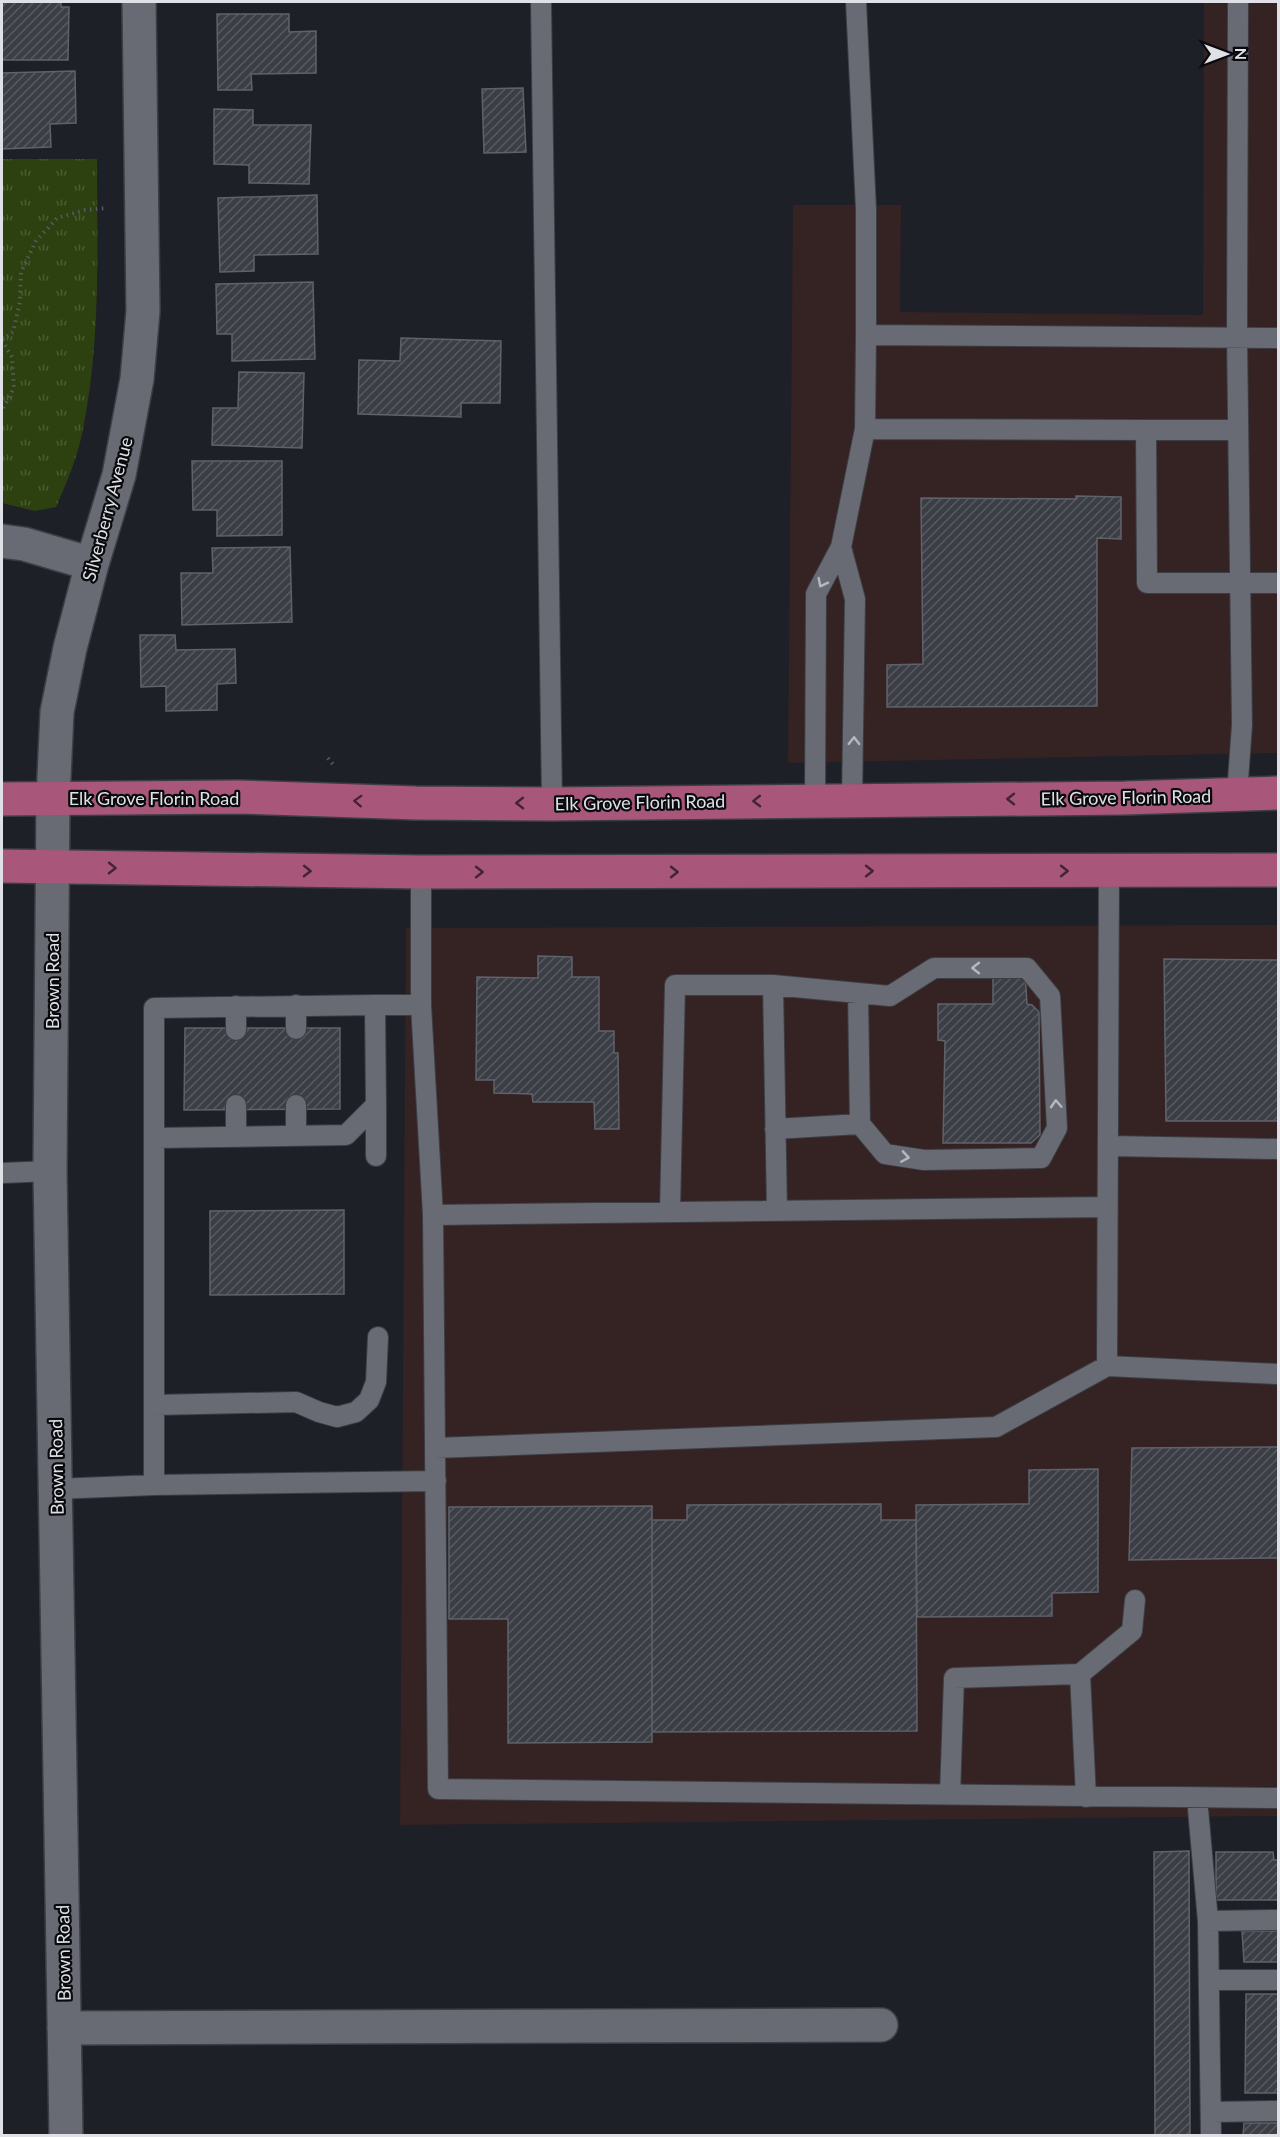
<svg xmlns="http://www.w3.org/2000/svg" width="1280" height="2137" font-family="Lato,sans-serif">
<style>
.commercial{fill:#352222}
.park{fill:url(#park-tufts)}
.building{fill:url(#building-hatch);stroke:#60626b;stroke-width:1.5}
.lines{fill:none;stroke-linecap:round;stroke-linejoin:round}
.service-casing{stroke:#3c3e43;stroke-width:22}
.minor-casing{stroke:#3c3e43;stroke-width:36}
.primary-casing{stroke:#3c3e43;stroke-width:36}
.path{stroke:#585a60;stroke-width:4;stroke-dasharray:1.5 4.5;stroke-linecap:butt}
.service{stroke:#686b74;stroke-width:20}
.minor{stroke:#686b74;stroke-width:33}
.primary{stroke:#a85679;stroke-width:33}
.oneway{stroke:#b6b8be}
.oneway2{stroke:#412533}
.labels{text-anchor:middle;dominant-baseline:central;stroke-width:4.5;stroke-linejoin:round;paint-order:stroke}
.street-label{font-size:18px;fill:#e0e1e6;stroke:#090a0d}
</style>
<defs>
<pattern id="park-tufts" width="24" height="20" patternUnits="userSpaceOnUse" patternTransform="scale(1.5)"><rect width="24" height="20" fill="#2c410f"/><path d="M3 7l-1-3M5 7V3M7 7l1-3M15 17l-1-3M17 17v-4M19 17l1-3" fill="none" stroke="#4a5c32"/></pattern>
<pattern id="building-hatch" width="6" height="6" patternUnits="userSpaceOnUse" patternTransform="scale(1.5)"><rect width="6" height="6" fill="#3c3e46"/><path d="M-1 1l2-2M0 6l6-6M5 7l2-2" fill="none" stroke="#585a61"/></pattern>
</defs>
<rect width="100%" height="100%" fill="#1e2027"/>
<path class="commercial" d="M1204,2H1278V753L788,763L793,205H901L900,312L1203,315Z
M1278,925V1816L400,1825L406,928Z"/>
<path class="park" d="M2,159H97C97,249 101,340 83,429C78,456 67,482 56,507L35,511L2,503Z"/>
<path class="building" d="M2,2H61V7H69L68,60H2Z
M217,14H289V32L316,31V73L251,74L252,90H218Z
M75,71L76,123L50,124L51,147L2,149V73Z
M523,88L526,152L484,153L482,89Z
M214,109L253,110V125H311L309,184L249,183V165L214,164Z
M317,195L318,254L254,255V271L220,272L218,198Z
M313,282L315,359L232,361V334H217L216,284Z
M401,338L501,341L500,403H461V417L358,414L359,360L400,361Z
M239,372L304,373L302,448L212,445L213,408H238Z
M192,461H282V535L217,536V510H193Z
M1076,496L1121,497V539L1097,538V706L887,707V665L923,664L921,498L1076,499Z
M290,547L292,622L182,625L181,573H213L212,548Z
M140,635H175L176,650L235,649L236,683L217,684V710L166,711V686L141,687Z
M538,956L572,957V977H599V1031H614V1053H618L619,1129H595L594,1102H533L532,1094L494,1093V1080H476L477,977L538,978Z
M1164,959L1278,960V1121H1166Z
M993,972H1025L1027,1004L1032,1005L1039,1012L1040,1135L1031,1143H943L945,1041L938,1040V1004H993Z
M185,1028H340V1109L184,1110Z
M344,1210V1294L210,1295V1211Z
M1278,1447V1558L1129,1560L1132,1448Z
M1098,1469V1592L1052,1593V1616L917,1617L916,1505L1029,1504V1470Z
M881,1504V1520H916L917,1731L652,1732V1520H687V1505Z
M652,1506V1742L508,1743V1619H449V1507Z
M1189,1851L1190,2136H1155L1154,1852Z
M1216,1852H1273L1274,1860H1278V1900H1216Z
M1242,1931H1278V1962H1244Z
M1246,1994H1278V2093H1245Z
M1244,2123H1278V2136H1243Z"/>
<g class="lines">
<g class="service-casing">
<path id="service" d="M541,2L552,804
M856,2L866,209V335
M865,429L1146,430
M1238,430H1146L1147,583H1278
M841,547L865,429L866,335L1278,338
M1237,794L1242,725L1237,337L1238,2
M815,800L816,594L841,547L855,599L852,800
M421,872V1005L433,1215L438,1789L1278,1798
M773,985L777,1211
M858,993L890,996L934,968H1027L1050,996L1057,1128L1041,1158L924,1160L885,1154L860,1124
M296,1005V1029
M421,1005H375L376,1105L346,1135L154,1138V1485L436,1481
M236,1006V1030
M296,1105V1136
M376,1105V1156
M236,1137V1105
M154,1138V1008L375,1005
M1109,1146L1278,1149
M2,1173L50,1171
M670,1212L675,985H773L858,993L860,1124L775,1129
M433,1215L1107,1207
M1107,1366L1109,871
M154,1405L296,1402L319,1412L337,1417L356,1412L369,1400L376,1382L378,1337
M435,1448L996,1427L1107,1366L1278,1374
M56,1489L154,1485
M1080,1674L1132,1631L1135,1600
M950,1795L954,1678L1080,1674L1086,1797
M1197,1798L1208,1921
M1209,1980H1278
M1211,2112L1278,2111
M1211,2136L1208,1921L1278,1920"/>
</g>
<g class="minor-casing">
<path id="minor" d="M2,541L24,544L92,564
M64,2028L881,2025
M66,2136L50,1171L53,799L57,712L70,648L92,564L119,475L137,379L143,311L139,2"/>
</g>
<g class="primary-casing">
<path id="primary" d="M2,799L238,797L416,803L552,804L1125,798L1278,793
M2,866L421,872L1278,870"/>
</g>
<path class="path" d="M2,340L13,332L20,302L21,272L36,241L57,218L85,210L107,208
M2,340L12,357L14,388L2,410
M328,758L335,767"/>
<use href="#service" class="service"/>
<use href="#minor" class="minor"/>
<use href="#primary" class="primary"/>
</g>
<defs><path id="oneway-chevron" d="M-2-3.5L2.5 0L-2 3.5" fill="none" stroke-width="1.6" stroke-linecap="round" stroke-linejoin="round" transform="scale(1.5)"/></defs>
<g class="oneway">
<use href="#oneway-chevron" transform="translate(822 583) rotate(117)"/>
<use href="#oneway-chevron" transform="translate(854 741) rotate(-89)"/>
<use href="#oneway-chevron" transform="translate(976 968) rotate(180)"/>
<use href="#oneway-chevron" transform="translate(1056 1104) rotate(-93)"/>
<use href="#oneway-chevron" transform="translate(905 1157) rotate(9)"/>
</g>
<g class="oneway2">
<use href="#oneway-chevron" transform="translate(1011 799) rotate(180)"/>
<use href="#oneway-chevron" transform="translate(358 801) rotate(-178)"/>
<use href="#oneway-chevron" transform="translate(757 801) rotate(179)"/>
<use href="#oneway-chevron" transform="translate(520 803) rotate(-180)"/>
<use href="#oneway-chevron" transform="translate(112 868) rotate(1)"/>
<use href="#oneway-chevron" transform="translate(307 871) rotate(1)"/>
<use href="#oneway-chevron" transform="translate(869 871)"/>
<use href="#oneway-chevron" transform="translate(1064 871)"/>
<use href="#oneway-chevron" transform="translate(479 872)"/>
<use href="#oneway-chevron" transform="translate(674 872)"/>
</g>
<g class="labels">
<g class="street-label">
<text transform="translate(107 509) rotate(-75)">Silverberry Avenue</text>
<text transform="translate(1126 797) rotate(-1)">Elk Grove Florin Road</text>
<text x="154" y="798">Elk Grove Florin Road</text>
<text transform="translate(640 802) rotate(-1)">Elk Grove Florin Road</text>
<text transform="translate(52 981) rotate(-90)">Brown Road</text>
<text transform="translate(56 1467) rotate(-91)">Brown Road</text>
<text transform="translate(63 1953) rotate(-91)">Brown Road</text>
</g>
</g>
<rect width="1280" height="2137" fill="none" stroke="#e0e1e6" stroke-width="6"/>
<g transform="translate(1226 54) rotate(90)" stroke="#090a0d" stroke-width="4.5" paint-order="stroke">
<path d="M0-4.5L10 22L0 15L-10 22Z" fill="#e0e1e6"/>
<text y="-9" font-size="16" font-weight="bold" text-anchor="middle" fill="#e0e1e6">N</text>
</g>
</svg>
